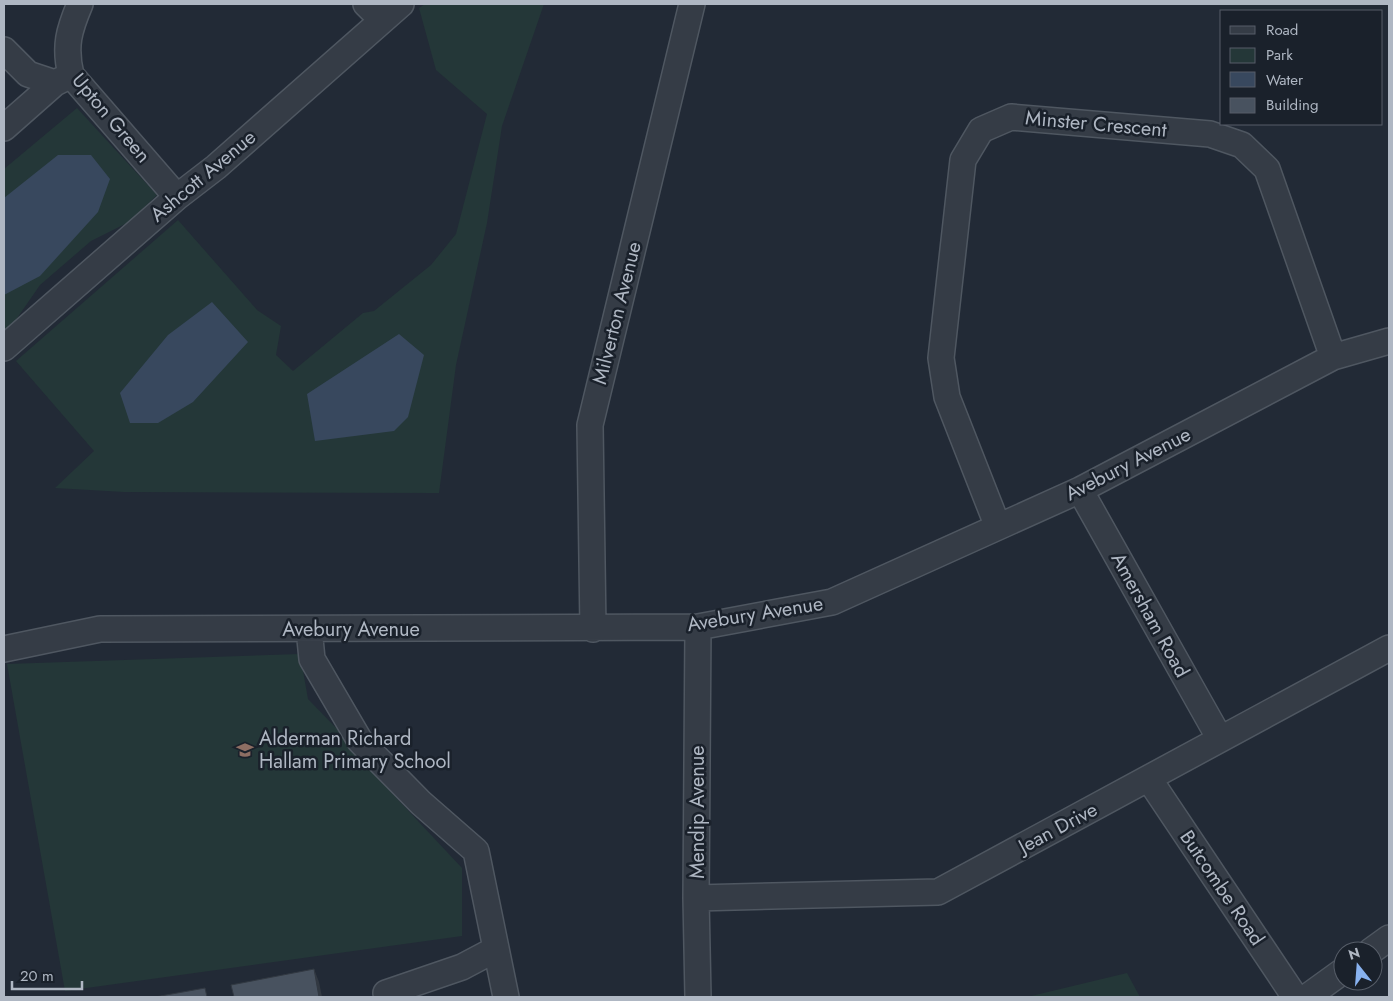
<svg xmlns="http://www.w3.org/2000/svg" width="1393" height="1001" font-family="Jost,sans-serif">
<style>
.green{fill:#243738}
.water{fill:#38485e}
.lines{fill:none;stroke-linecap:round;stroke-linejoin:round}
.minor-casing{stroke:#4f5761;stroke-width:28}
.minor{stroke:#353c46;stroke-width:25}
.shaded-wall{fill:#323942}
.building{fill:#48525f;stroke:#323942}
.labels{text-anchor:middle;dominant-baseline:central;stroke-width:5;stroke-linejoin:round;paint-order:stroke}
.street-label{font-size:20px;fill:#afb7c3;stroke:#1a212b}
.poi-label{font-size:20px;fill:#afb7c3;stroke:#1a212b;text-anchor:start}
</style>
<rect width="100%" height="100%" fill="#222a36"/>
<path class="green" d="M425,4H544L502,126L487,223L456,365L439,493L124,492L55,488L94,451L16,361L178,220L257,310L281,326L276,355L293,371L363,313L374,311L431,265L456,234L487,114L436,70L419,8Z
M77,108L157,195L129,222L91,241L40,285L13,324L4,331V169Z
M300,654L308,699L339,731L373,773L462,868V936L65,991L7,664Z
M1127,973L1140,997H1027Z"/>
<path class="water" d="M58,155H91L110,179L98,212L40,276L4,295V198Z
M212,302L248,342L193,402L158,423H130L120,393L168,335Z
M399,334L424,355L408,417L394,431L315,441L307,394Z"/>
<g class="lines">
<g class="minor-casing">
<path id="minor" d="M80,4C69,30 64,46 71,75L177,197
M366,4L382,20
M4,50L28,74L55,83L71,75
M4,128L55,83
M4,348L177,197L216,167L401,4
M1080,490L1220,739
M998,527L947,397L941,358L963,160L981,130L1011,117L1210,134L1242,145L1267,169L1333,357
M309,629L312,659L360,741L421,803L476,851L506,997
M593,629L590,425L692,4
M4,649L100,629L698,627L832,602L1080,490L1333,357L1389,341
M1149,779L1295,997
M696,898L938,892L1389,648
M1371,951L1389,938
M386,993L462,967L496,949
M698,997L696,898L698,627
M1307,997L1343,971"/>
</g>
<use href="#minor" class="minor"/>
</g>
<path class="shaded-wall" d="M314,969L319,982L322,997H319Z"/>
<path class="building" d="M314,969L319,997H234L231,985Z
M205,988L207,997H155Z"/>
<defs>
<g id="school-bare" transform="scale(1.35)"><path d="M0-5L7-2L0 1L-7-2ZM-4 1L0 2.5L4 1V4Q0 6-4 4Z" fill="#8d6e63" stroke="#1a212b" stroke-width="2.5" paint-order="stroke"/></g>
</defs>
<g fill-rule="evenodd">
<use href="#school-bare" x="245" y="750"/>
</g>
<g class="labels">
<g class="street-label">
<text transform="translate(111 118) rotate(50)">Upton Green</text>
<text transform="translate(1096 124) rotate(5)">Minster Crescent</text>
<text transform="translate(203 176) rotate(-40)">Ashcott Avenue</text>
<text transform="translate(617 313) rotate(-76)">Milverton Avenue</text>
<text transform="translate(1128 464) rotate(-27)">Avebury Avenue</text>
<text transform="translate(755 614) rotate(-9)">Avebury Avenue</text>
<text transform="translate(1150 615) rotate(61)">Amersham Road</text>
<text x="351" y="629">Avebury Avenue</text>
<text transform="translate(697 812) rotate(-90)">Mendip Avenue</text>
<text transform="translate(1058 828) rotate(-28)">Jean Drive</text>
<text transform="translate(1222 888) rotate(56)">Butcombe Road</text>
</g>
<g class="poi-label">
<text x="259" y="738">Alderman Richard<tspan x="259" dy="23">Hallam Primary School</tspan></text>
</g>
</g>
<rect width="1393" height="1001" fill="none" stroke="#afb7c3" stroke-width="10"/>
<rect x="1220" y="10" width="162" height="115" fill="#1a212b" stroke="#565d68"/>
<rect x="1230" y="26" width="25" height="8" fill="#353c46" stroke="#565d68"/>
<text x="1266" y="35" font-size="15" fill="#afb7c3">Road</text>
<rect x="1230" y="48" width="25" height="15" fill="#243738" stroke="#565d68"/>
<text x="1266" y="60" font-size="15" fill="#afb7c3">Park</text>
<rect x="1230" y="72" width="25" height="15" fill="#38485e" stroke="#565d68"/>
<text x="1266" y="85" font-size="15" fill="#afb7c3">Water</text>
<rect x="1230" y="98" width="25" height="15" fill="#48525f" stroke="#565d68"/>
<text x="1266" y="110" font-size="15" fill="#afb7c3">Building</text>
<g transform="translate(1358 966) rotate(343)"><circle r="24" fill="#1a212b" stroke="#565d68"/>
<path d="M0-4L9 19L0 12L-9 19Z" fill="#88b2ef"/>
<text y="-8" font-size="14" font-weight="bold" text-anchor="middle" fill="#afb7c3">N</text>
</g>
<path d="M12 981v8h70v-8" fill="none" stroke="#afb7c3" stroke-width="2.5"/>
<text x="20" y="981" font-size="15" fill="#afb7c3" stroke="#1a212b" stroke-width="4" paint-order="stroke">20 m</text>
</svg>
